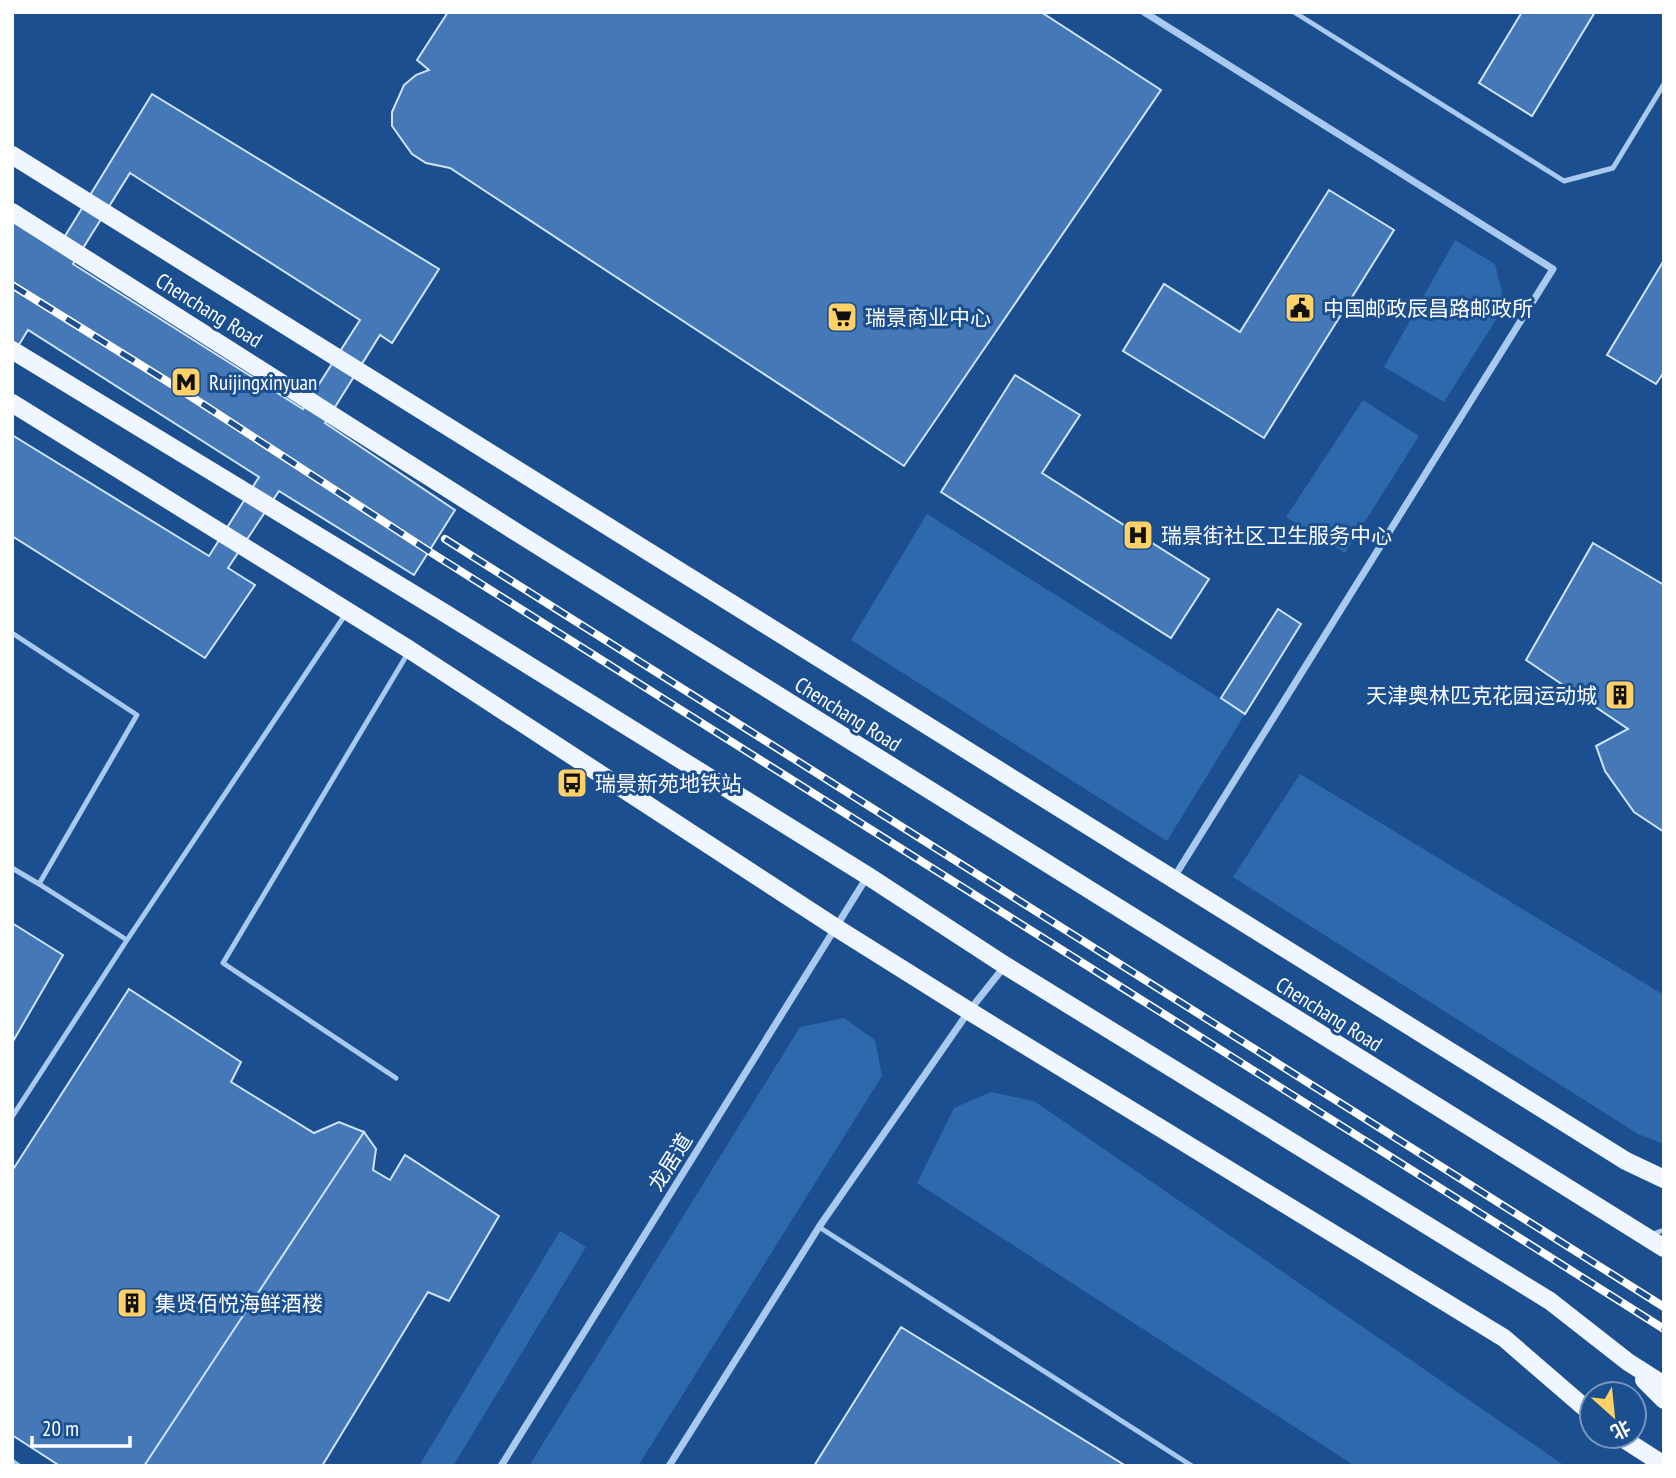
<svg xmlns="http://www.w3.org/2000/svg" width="1676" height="1478" font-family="'PT Sans Narrow','Noto Sans SC',sans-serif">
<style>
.green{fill:#2e69ad}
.building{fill:#4478b7;stroke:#cfe3fa;stroke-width:2;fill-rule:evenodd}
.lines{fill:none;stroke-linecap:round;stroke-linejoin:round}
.service{stroke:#a9c9ee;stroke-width:5}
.minor{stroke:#a9c9ee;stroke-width:7}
.primary{stroke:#f0f6ff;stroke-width:18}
.rail-casing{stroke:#fff;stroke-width:8}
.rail{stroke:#1b4f8f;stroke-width:5;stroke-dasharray:16;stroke-linecap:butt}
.labels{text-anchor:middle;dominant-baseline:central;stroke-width:6;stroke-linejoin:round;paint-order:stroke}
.poi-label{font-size:21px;fill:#fff;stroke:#1b4f8f;text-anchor:start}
.street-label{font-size:21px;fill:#fff;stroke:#1b4f8f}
</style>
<rect width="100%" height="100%" fill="#1b4f8f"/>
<path class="green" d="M1455,240L1495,264L1502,292L1497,318L1444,402L1384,367Z
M1363,400L1419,436L1345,553L1286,517Z
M927,514L1245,714L1167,841L851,640Z
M1300,774L1664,995V1144L1638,1134L1233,877Z
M844,1018L875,1040L882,1076L638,1466H529L800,1027Z
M991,1092L1034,1101L1565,1466H1355L917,1183L954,1108Z
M560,1231L586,1247L453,1466H419Z"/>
<path class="building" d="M448,12H1041L1161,90L904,466L450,168L426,163L412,154L392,126V112L404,85L416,75L429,70L417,60Z
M1522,12H1595L1532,116L1479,83Z
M152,94L439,269L392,343L380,335L325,423L455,510L414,575L279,491L228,568L255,585L205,658L12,536V435L209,556L259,477L28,330L12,356V221L57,249ZM130,173L360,320L303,409L73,264Z
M1329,190L1394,230L1264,438L1123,351L1164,284L1240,332Z
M1664,260V372L1656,384L1607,355Z
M1015,375L1080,415L1042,473L1209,579L1171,638L941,492Z
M1593,543L1664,585V832L1634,812L1605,771L1596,746L1628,729L1526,660Z
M1278,609L1301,624L1245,714L1221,698Z
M12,923L63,955L12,1043Z
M129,989L241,1062L231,1082L314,1133L339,1122L364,1132L144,1466H60L12,1435V1171Z
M364,1132L376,1149L373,1170L390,1180L405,1155L499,1216L449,1301L428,1292L322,1466H144Z
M901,1327L1126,1466H814Z"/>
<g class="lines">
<path class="service" d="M1294,12L1564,181L1613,168L1664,84
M12,633L137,715L39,884L12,868
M39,884L127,940
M396,1078L223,963L408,653
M12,1117L127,940L345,615
M819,1227L1192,1466
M1650,1235L1664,1230
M12,1461L19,1466"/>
<path class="minor" d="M1144,12L1553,269L1173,879
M501,1466L867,877
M669,1466L819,1227L969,1011L1004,967"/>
<path class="primary" d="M12,155L1626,1161L1664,1179
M12,212L524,537L1664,1248
M12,350L443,612L868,876L1006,966L1550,1301L1628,1362L1664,1385
M12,403L410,650L835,927L969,1011L1504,1338L1592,1414
M1644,1380L1664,1400
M1619,1436L1664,1465"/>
<g class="rail-casing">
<path id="rail" d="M12,285L181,390L435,555L1664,1329
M445,539L1664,1307"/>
</g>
<use href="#rail" class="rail"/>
</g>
<defs>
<g id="civic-square" transform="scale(1.575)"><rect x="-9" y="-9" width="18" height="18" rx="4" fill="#ffd166" stroke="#1b4f8f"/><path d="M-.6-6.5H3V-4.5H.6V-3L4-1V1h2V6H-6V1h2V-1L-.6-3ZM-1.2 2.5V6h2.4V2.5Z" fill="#111"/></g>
<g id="supermarket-square" transform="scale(1.575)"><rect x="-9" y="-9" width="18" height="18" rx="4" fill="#ffd166" stroke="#1b4f8f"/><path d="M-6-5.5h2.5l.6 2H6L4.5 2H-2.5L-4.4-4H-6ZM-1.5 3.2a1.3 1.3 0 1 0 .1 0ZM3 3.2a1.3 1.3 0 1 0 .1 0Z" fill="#111"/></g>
<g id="metro-square" transform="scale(1.575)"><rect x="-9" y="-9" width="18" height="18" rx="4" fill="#ffd166" stroke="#1b4f8f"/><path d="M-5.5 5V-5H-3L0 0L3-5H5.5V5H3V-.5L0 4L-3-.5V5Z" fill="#111"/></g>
<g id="hospital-square" transform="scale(1.575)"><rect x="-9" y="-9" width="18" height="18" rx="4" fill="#ffd166" stroke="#1b4f8f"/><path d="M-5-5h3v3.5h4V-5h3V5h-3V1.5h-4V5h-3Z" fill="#111"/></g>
<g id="building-square" transform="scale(1.575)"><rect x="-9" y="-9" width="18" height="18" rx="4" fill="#ffd166" stroke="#1b4f8f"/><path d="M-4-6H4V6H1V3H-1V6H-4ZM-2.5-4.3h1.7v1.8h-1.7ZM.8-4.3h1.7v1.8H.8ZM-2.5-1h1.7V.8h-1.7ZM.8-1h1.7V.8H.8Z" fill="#111"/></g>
<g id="bus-square" transform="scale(1.575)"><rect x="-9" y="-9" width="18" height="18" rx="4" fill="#ffd166" stroke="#1b4f8f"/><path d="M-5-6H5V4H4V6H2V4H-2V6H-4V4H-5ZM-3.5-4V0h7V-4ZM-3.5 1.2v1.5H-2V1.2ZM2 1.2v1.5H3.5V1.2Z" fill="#111"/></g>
</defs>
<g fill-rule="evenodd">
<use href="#civic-square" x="1300" y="308"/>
<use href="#supermarket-square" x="842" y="317"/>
<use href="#metro-square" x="186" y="382"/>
<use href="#hospital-square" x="1138" y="535"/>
<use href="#building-square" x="1620" y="695"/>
<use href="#bus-square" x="572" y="783"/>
<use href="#building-square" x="132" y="1303"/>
</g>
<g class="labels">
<g class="poi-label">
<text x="1323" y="308">中国邮政辰昌路邮政所</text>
<text x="865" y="317">瑞景商业中心</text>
<text x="209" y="382">Ruijingxinyuan</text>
<text x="1161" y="535">瑞景街社区卫生服务中心</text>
<text x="1597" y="695" text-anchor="end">天津奥林匹克花园运动城</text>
<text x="595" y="783">瑞景新苑地铁站</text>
<text x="155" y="1303">集贤佰悦海鲜酒楼</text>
</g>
<g class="street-label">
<text transform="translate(209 310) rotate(32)">Chenchang Road</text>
<text transform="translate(848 714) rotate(32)">Chenchang Road</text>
<text transform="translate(1329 1014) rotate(32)">Chenchang Road</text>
<text transform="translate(670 1162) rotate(-58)">龙居道</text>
</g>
</g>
<rect width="1676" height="1478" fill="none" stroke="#ffffff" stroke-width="28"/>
<g transform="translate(1613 1415) rotate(153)"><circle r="33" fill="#1b4f8f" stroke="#7695bc" stroke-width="2"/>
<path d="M0-5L12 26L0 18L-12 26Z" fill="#ffd166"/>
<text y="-10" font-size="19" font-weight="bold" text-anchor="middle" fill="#ffffff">北</text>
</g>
<path d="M32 1436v10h98v-10" fill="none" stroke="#ffffff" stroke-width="3.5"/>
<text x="42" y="1436" font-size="21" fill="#ffffff" stroke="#1b4f8f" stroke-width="5" paint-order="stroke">20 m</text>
</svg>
